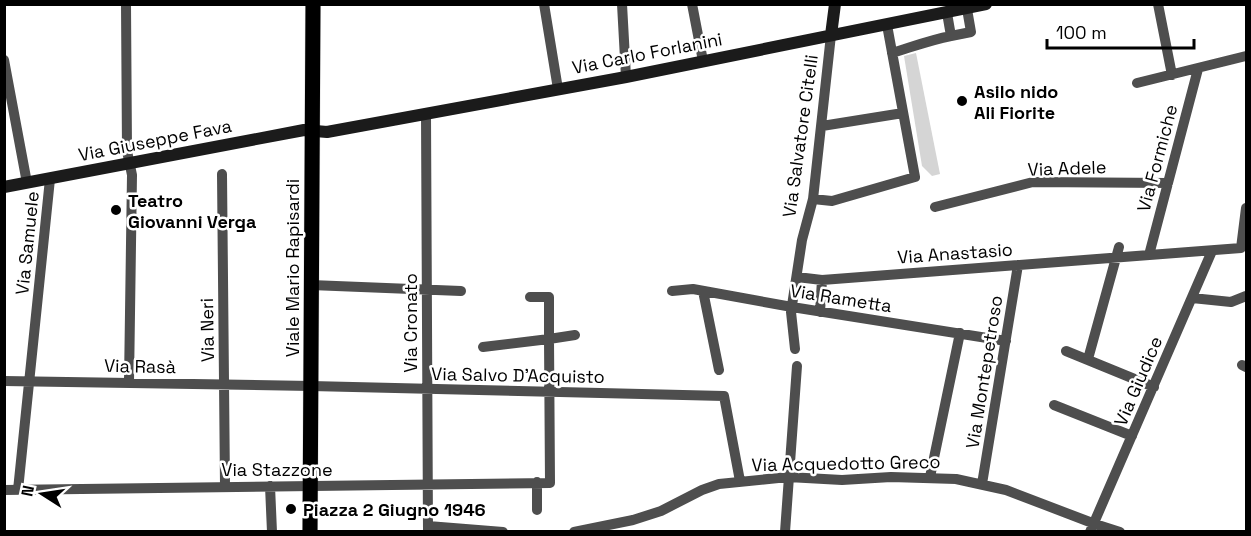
<svg xmlns="http://www.w3.org/2000/svg" width="1251" height="536" font-family="'Space Grotesk',sans-serif">
<style>
.green{fill:#d5d5d5}
.lines{fill:none;stroke-linecap:round;stroke-linejoin:round}
.primary-casing{stroke:#dbdbdb;stroke-width:16}
.street{stroke:#4e4e4e;stroke-width:10}
.secondary{stroke:#1b1b1b;stroke-width:12}
.primary{stroke:#000;stroke-width:15}
.poi-dot{fill:#000;stroke:#fff;stroke-width:2}
.labels{text-anchor:middle;dominant-baseline:central;stroke-width:5;stroke-linejoin:round;paint-order:stroke}
.street-label{font-size:18px;fill:#000;stroke:#fff}
.poi-label{font-size:18px;font-weight:bold;fill:#000;stroke:#fff;text-anchor:start}
</style>
<rect width="100%" height="100%" fill="#fff"/>
<path class="green" d="M916,53L940,174L932,176L922,166L904,56Z"/>
<g class="lines">
<g class="primary-casing">
<path id="primary" d="M310,532L313,4"/>
</g>
<path class="street" d="M126,4L127,151L132,175L129,382
M544,4L558,89
M622,4L626,77
M692,4L703,61
M1158,4L1172,75
M947,13L951,36L971,32L967,9
M892,53C912,47 930,40 951,36
M4,60L27,183
M1137,83L1246,56
M426,114L428,532
M822,126L903,113
M222,174L225,485
M813,199L832,201L915,177L887,25
M935,207L1033,182L1168,183
M1149,255L1198,69
M797,277L822,280L1241,248L1246,208
M311,285L461,291
M672,291L693,289L792,307L1006,341
M703,291L719,370
M530,297H549V339L575,335
M1192,298L1231,302L1246,296
M820,312L822,280
M795,349L791,312L802,240L813,199L831,35
M1066,351L1154,387
M1088,359L1119,247
M1242,365L1246,367
M4,381L311,386L724,396L740,481
M1054,405L1132,436
M930,477L960,333
M537,482V510
M982,484L1018,265
M270,486L272,532
M4,490L550,483L549,339L483,347
M18,490L50,179
M428,526L503,532
M574,532L633,520L661,511L702,490L719,484L788,477L842,480L891,477L956,479L1006,490L1095,524L1120,532
M785,532L797,366
M1090,532L1212,251"/>
<path class="secondary" d="M831,35L835,4
M4,187L304,130L327,132L626,77L986,4"/>
<use href="#primary" class="primary"/>
</g>
<g class="poi-dot">
<circle cx="962" cy="101" r="6"/>
<circle cx="116" cy="210" r="6"/>
<circle cx="291" cy="509" r="6"/>
</g>
<g class="labels">
<g class="street-label">
<text transform="translate(647 53) rotate(-11)">Via Carlo Forlanini</text>
<text transform="translate(800 136) rotate(-82)">Via Salvatore Citelli</text>
<text transform="translate(155 140) rotate(-11)">Via Giuseppe Fava</text>
<text transform="translate(1157 158) rotate(-75)">Via Formiche</text>
<text transform="translate(1067 168) rotate(-2)">Via Adele</text>
<text transform="translate(27 243) rotate(-84)">Via Samuele</text>
<text transform="translate(955 253) rotate(-4)">Via Anastasio</text>
<text transform="translate(292 268) rotate(-90)">Viale Mario Rapisardi</text>
<text transform="translate(841 298) rotate(9)">Via Rametta</text>
<text transform="translate(410 323) rotate(-90)">Via Cronato</text>
<text transform="translate(207 330) rotate(-91)">Via Neri</text>
<text transform="translate(140 366) rotate(1)">Via Rasà</text>
<text transform="translate(984 372) rotate(-81)">Via Montepetroso</text>
<text transform="translate(518 375) rotate(1)">Via Salvo D'Acquisto</text>
<text transform="translate(1138 381) rotate(-67)">Via Giudice</text>
<text transform="translate(846 463) rotate(-1)">Via Acquedotto Greco</text>
<text x="277" y="469">Via Stazzone</text>
</g>
<g class="poi-label">
<text x="974" y="91">Asilo nido<tspan x="974" dy="21">Ali Fiorite</tspan></text>
<text x="128" y="200">Teatro<tspan x="128" dy="21">Giovanni Verga</tspan></text>
<text x="303" y="509">Piazza 2 Giugno 1946</text>
</g>
</g>
<rect width="1251" height="536" fill="none" stroke="#000000" stroke-width="12"/>
<g transform="translate(42 494) rotate(282)" stroke="#ffffff" stroke-width="4.5" paint-order="stroke">
<path d="M0-4.5L10 22L0 15L-10 22Z" fill="#000000"/>
<text y="-9" font-size="16" font-weight="bold" text-anchor="middle" fill="#000000">N</text>
</g>
<path d="M1047 39v9h147v-9" fill="none" stroke="#000000" stroke-width="3"/>
<text x="1056" y="39" font-size="18" fill="#000000" stroke="#ffffff" stroke-width="4.5" paint-order="stroke">100 m</text>
</svg>
